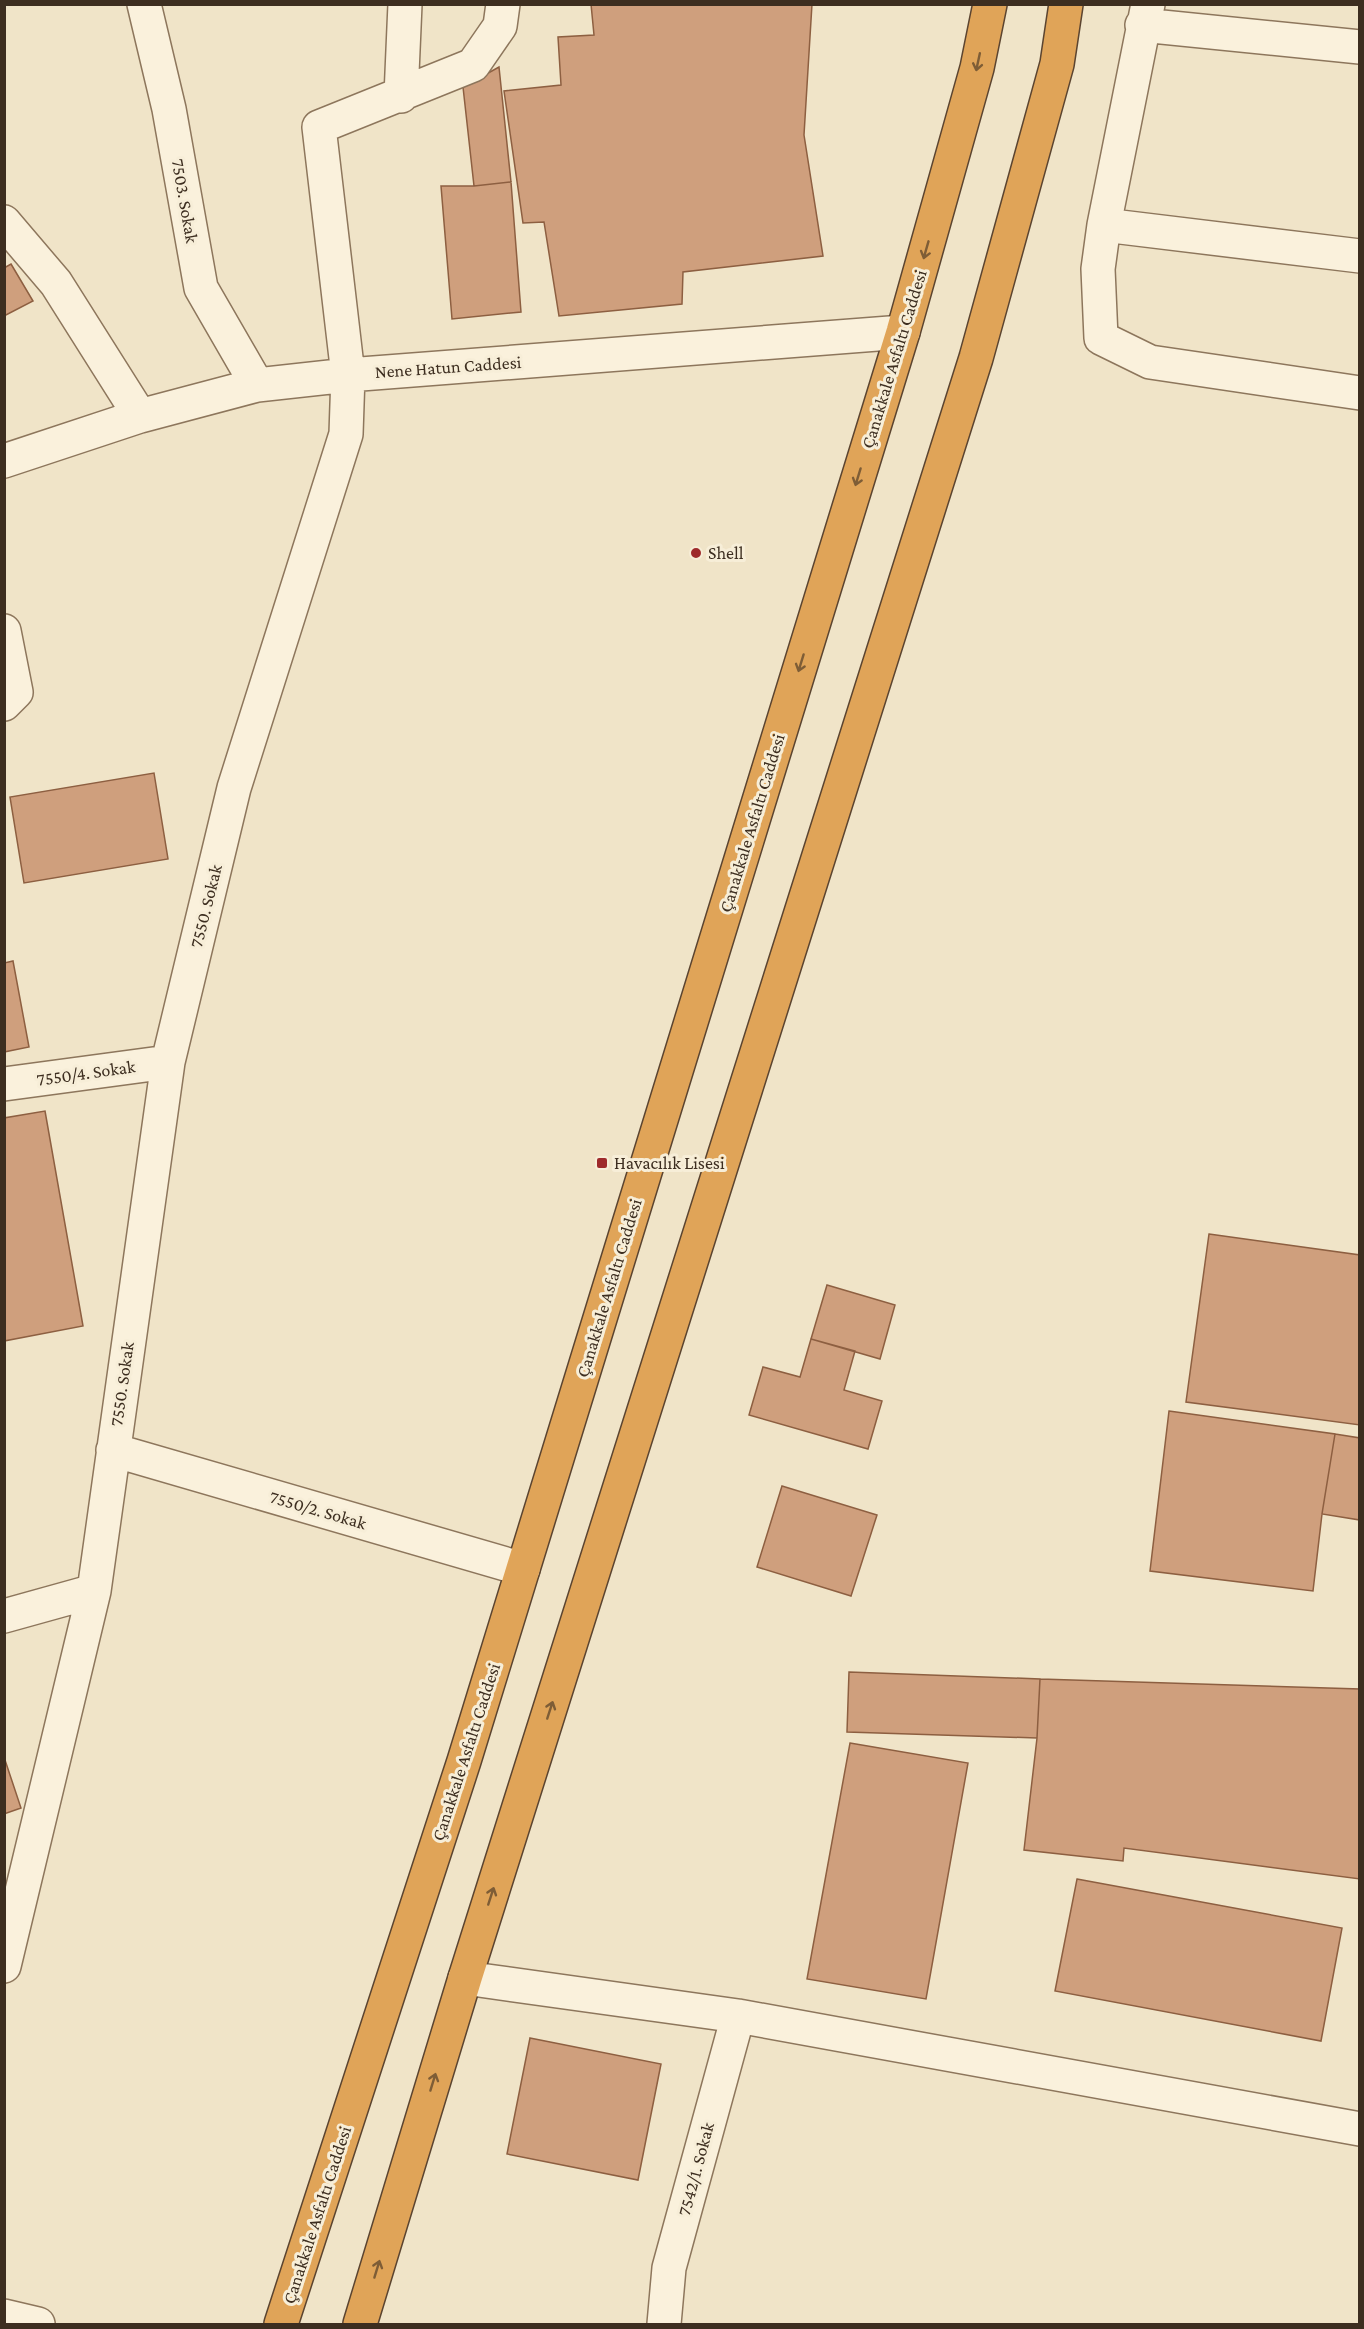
<svg xmlns="http://www.w3.org/2000/svg" width="1364" height="2329" font-family="'Crimson Pro',serif">
<style>
.building{fill:#cf9f7d;stroke:#8d5f41;stroke-width:1.5}
.lines{fill:none;stroke-linecap:round;stroke-linejoin:round}
.minor-casing{stroke:#8d765c;stroke-width:36}
.highway-casing{stroke:#5b4430;stroke-width:36}
.minor{stroke:#faf1dc;stroke-width:33}
.highway{stroke:#e0a458;stroke-width:33}
.oneway{stroke:#7e5d36}
.poi-dot{fill:#9e2a2b;stroke:#f7eed8;stroke-width:2}
.labels{text-anchor:middle;dominant-baseline:central;stroke-width:6;stroke-linejoin:round;paint-order:stroke}
.street-label{font-size:18px;fill:#3d2e20;stroke:#f7eed8}
.poi-label{font-size:18px;fill:#3d2e20;stroke:#f7eed8;text-anchor:start}
</style>
<rect width="100%" height="100%" fill="#f0e4c8"/>
<path class="building" d="M591,4H812L804,135L823,256L683,272L682,304L559,316L544,222L523,223L504,91L561,85L558,37L594,35Z
M499,67L511,182L474,186L463,87Z
M511,182L521,312L452,319L441,186H474Z
M11,264L33,301L4,316V268Z
M154,773L168,859L24,883L10,797Z
M13,961L29,1047L4,1052V963Z
M45,1111L83,1326L4,1341V1118Z
M1209,1234L1360,1255V1425L1186,1402Z
M827,1285L895,1305L880,1359L811,1339Z
M811,1339L855,1351L844,1390L882,1401L868,1449L749,1415L763,1367L800,1377Z
M1169,1411L1335,1434L1322,1514L1313,1591L1150,1571Z
M1335,1434L1360,1438V1520L1322,1514Z
M782,1486L877,1515L851,1596L757,1567Z
M849,1672L1040,1679L1037,1738L847,1732Z
M1040,1679L1360,1689V1879L1124,1848L1123,1861L1024,1850L1037,1738Z
M850,1743L968,1763L926,1999L807,1979Z
M4,1757L21,1808L4,1814Z
M1077,1879L1342,1928L1321,2041L1055,1991Z
M530,2038L661,2064L638,2180L507,2154Z"/>
<g class="lines">
<g class="minor-casing">
<path id="minor" d="M144,4L169,109L201,288L257,385
M1148,4L1104,225L1098,269L1101,338L1150,362L1360,393
M1142,25L1360,47
M401,96L405,4
M4,222L56,283L140,416
M1104,225L1360,256
M4,461L140,416L257,385L348,375L903,332
M4,631L16,692L4,704
M4,1084L168,1062
M113,1450L523,1569
M4,1616L94,1591
M4,1966L94,1591L168,1062L234,788L346,434L348,375L319,127L473,65L500,26L503,4
M465,1978L738,2016L1360,2129
M4,2316L38,2324
M664,2324L669,2268L738,2016"/>
</g>
<g class="highway-casing">
<path id="highway" d="M281,2324L464,1761L903,332L977,68L990,4
M360,2324L465,1978L976,358L1057,64L1066,4"/>
</g>
<use href="#minor" class="minor"/>
<use href="#highway" class="highway"/>
</g>
<defs><path id="oneway-shaft" d="M-6 0H5M1.5-3L5.5 0L1.5 3" fill="none" stroke-width="1.6" stroke-linecap="round" stroke-linejoin="round" transform="scale(1.5)"/></defs>
<g class="oneway">
<use href="#oneway-shaft" transform="translate(978 62) rotate(102)"/>
<use href="#oneway-shaft" transform="translate(926 250) rotate(106)"/>
<use href="#oneway-shaft" transform="translate(858 477) rotate(107)"/>
<use href="#oneway-shaft" transform="translate(801 663) rotate(107)"/>
<use href="#oneway-shaft" transform="translate(550 1710) rotate(-72)"/>
<use href="#oneway-shaft" transform="translate(491 1896) rotate(-72)"/>
<use href="#oneway-shaft" transform="translate(433 2082) rotate(-73)"/>
<use href="#oneway-shaft" transform="translate(377 2269) rotate(-73)"/>
</g>
<g class="poi-dot">
<circle cx="696" cy="553" r="6"/>
<rect x="596" y="1157" width="12" height="12" rx="3"/>
</g>
<g class="labels">
<g class="street-label">
<text transform="translate(185 201) rotate(80)">7503. Sokak</text>
<text transform="translate(894 359) rotate(-73)">Çanakkale Asfaltı Caddesi</text>
<text transform="translate(448 367) rotate(-4)">Nene Hatun Caddesi</text>
<text transform="translate(752 823) rotate(-73)">Çanakkale Asfaltı Caddesi</text>
<text transform="translate(206 906) rotate(-76)">7550. Sokak</text>
<text transform="translate(86 1073) rotate(-8)">7550/4. Sokak</text>
<text transform="translate(609 1288) rotate(-73)">Çanakkale Asfaltı Caddesi</text>
<text transform="translate(122 1384) rotate(-82)">7550. Sokak</text>
<text transform="translate(318 1510) rotate(16)">7550/2. Sokak</text>
<text transform="translate(466 1752) rotate(-72)">Çanakkale Asfaltı Caddesi</text>
<text transform="translate(696 2169) rotate(-75)">7542/1. Sokak</text>
<text transform="translate(317 2215) rotate(-72)">Çanakkale Asfaltı Caddesi</text>
</g>
<g class="poi-label">
<text x="708" y="553">Shell</text>
<text x="614" y="1163">Havacılık Lisesi</text>
</g>
</g>
<rect width="1364" height="2329" fill="none" stroke="#3d2e20" stroke-width="12"/>
</svg>
